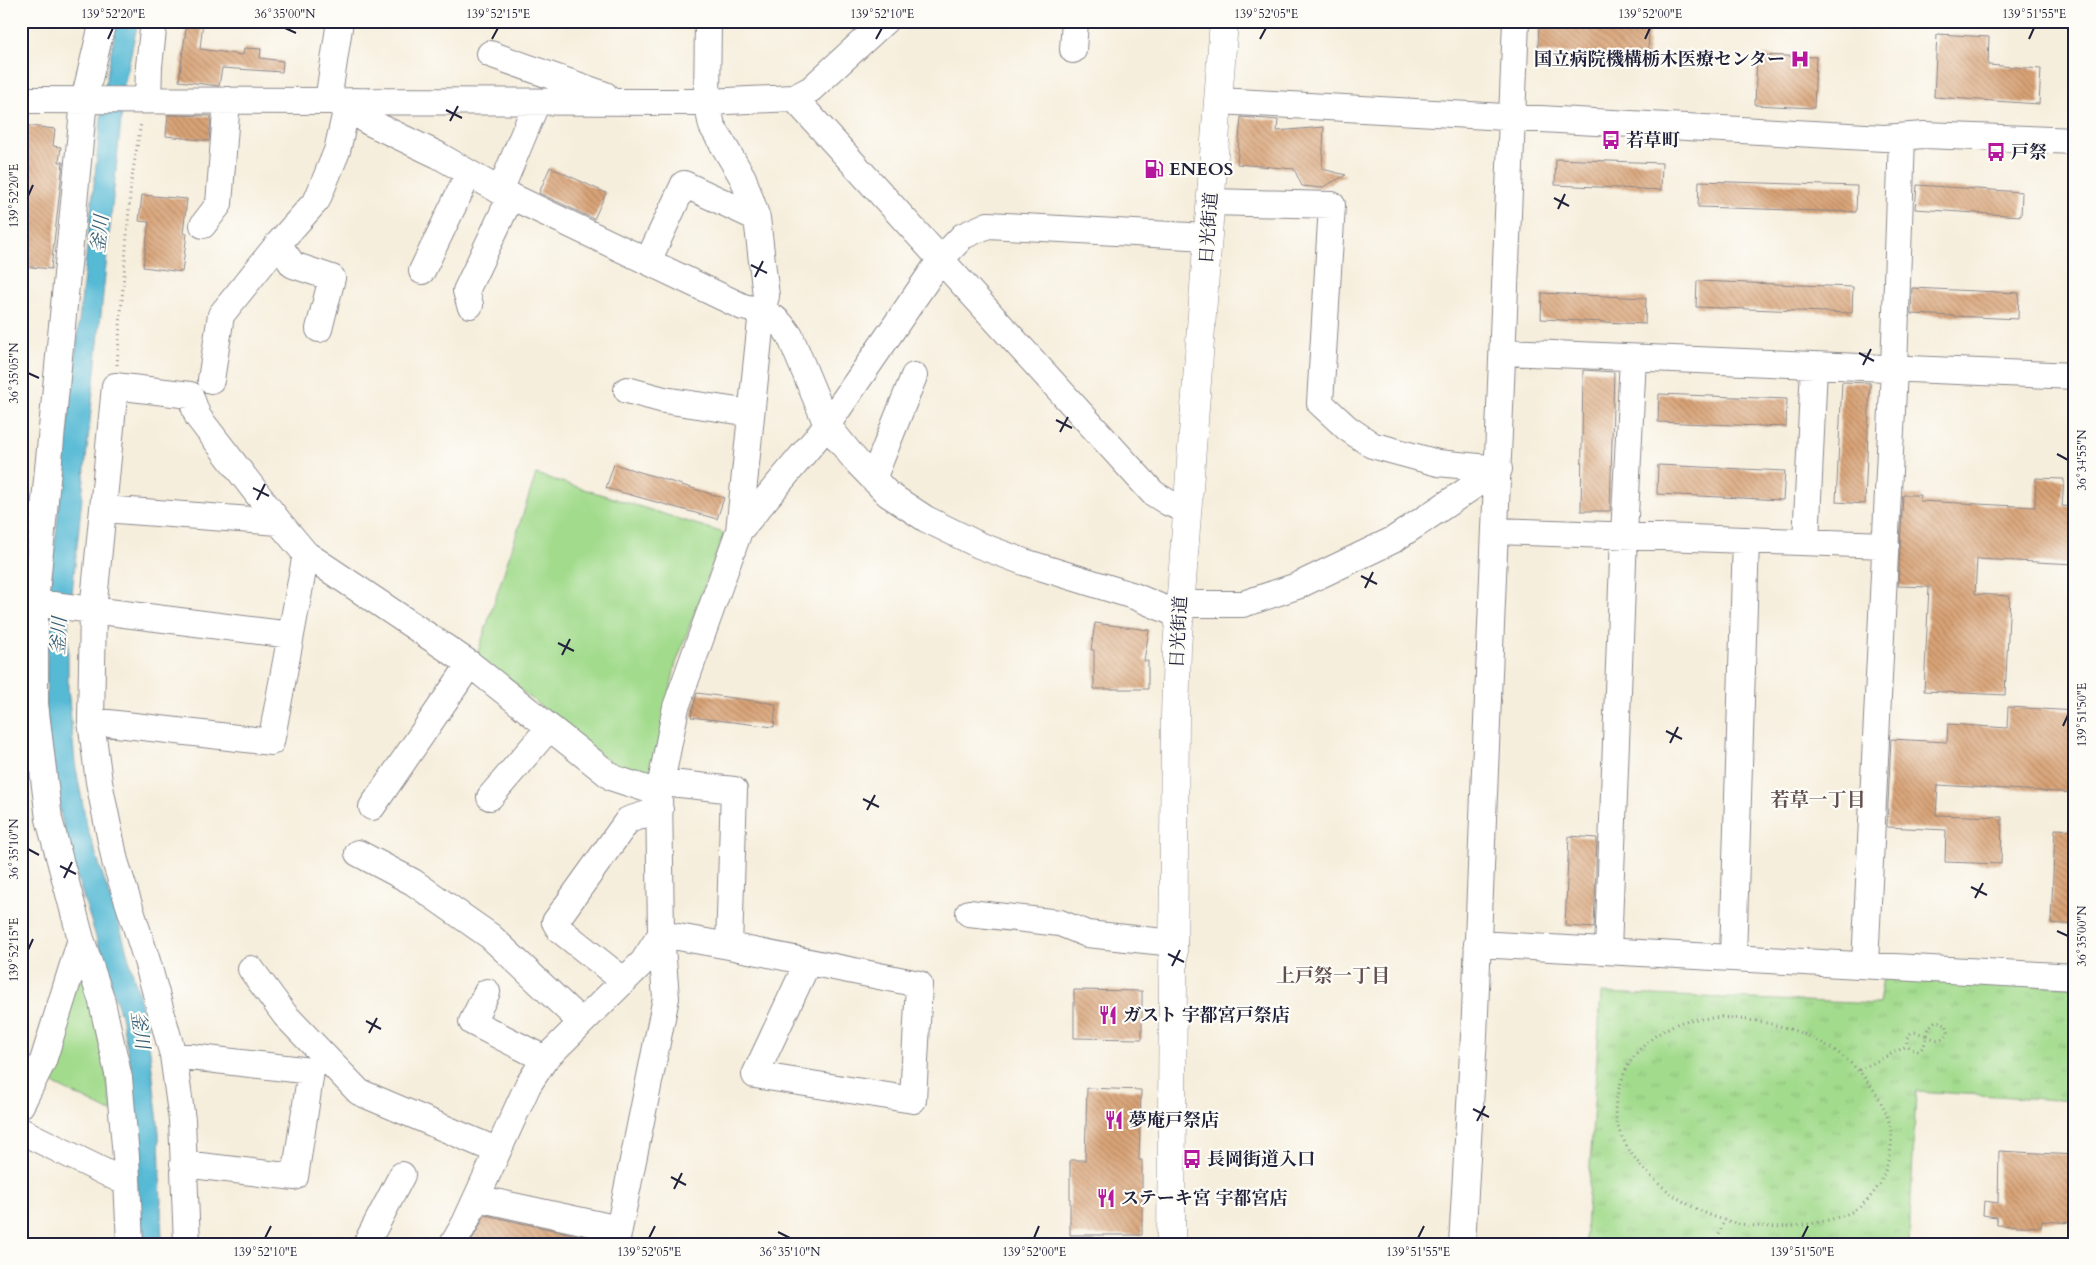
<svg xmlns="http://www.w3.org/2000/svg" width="2096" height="1265" font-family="Cardo,'Noto Serif JP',serif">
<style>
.grass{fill:url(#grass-tufts);stroke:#627e64}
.park{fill:#a3db8d;stroke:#627e64}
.water{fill:#57bad5;stroke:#3c6e88}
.building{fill:url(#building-back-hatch)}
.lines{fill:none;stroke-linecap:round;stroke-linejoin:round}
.minor-casing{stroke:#8c888c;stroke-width:28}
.highway-casing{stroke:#8c888c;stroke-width:29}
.path{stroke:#8c888c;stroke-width:3;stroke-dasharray:1 4;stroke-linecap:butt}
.minor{stroke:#fff;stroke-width:26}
.highway{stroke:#fff;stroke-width:28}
.ticks{fill:none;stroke:#22223b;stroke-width:2}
.labels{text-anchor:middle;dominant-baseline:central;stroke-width:4.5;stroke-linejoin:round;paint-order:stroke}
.poi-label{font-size:18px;font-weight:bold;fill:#22223b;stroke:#fdfcf7;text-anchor:start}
.street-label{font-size:18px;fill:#22223b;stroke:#fdfcf7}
.water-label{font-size:19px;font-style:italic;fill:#375f79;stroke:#fdfcf7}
.neighbourhood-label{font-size:19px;font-weight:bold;fill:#624f50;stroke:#fdfcf7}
.neatline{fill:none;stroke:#22223b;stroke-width:2}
.ticks-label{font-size:12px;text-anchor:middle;fill:#22223b}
</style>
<defs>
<pattern id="grass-tufts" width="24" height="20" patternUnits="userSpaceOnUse" patternTransform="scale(1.25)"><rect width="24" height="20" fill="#a3db8d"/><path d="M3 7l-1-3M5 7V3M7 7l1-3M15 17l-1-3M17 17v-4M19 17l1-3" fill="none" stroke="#8cbc7b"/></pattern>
<pattern id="building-back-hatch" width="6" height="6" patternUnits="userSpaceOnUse" patternTransform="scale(1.25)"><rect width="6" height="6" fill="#d9a376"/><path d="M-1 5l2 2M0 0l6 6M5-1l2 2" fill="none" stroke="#b08462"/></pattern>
</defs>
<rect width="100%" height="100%" fill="#fdfcf7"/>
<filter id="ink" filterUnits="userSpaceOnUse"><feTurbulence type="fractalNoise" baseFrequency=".02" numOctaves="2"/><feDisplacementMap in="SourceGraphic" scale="10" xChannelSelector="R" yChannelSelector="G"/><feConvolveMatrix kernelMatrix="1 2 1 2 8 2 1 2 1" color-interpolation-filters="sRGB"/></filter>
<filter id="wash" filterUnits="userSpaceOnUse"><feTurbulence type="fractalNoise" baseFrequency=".0096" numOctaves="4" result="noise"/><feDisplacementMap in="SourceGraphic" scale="20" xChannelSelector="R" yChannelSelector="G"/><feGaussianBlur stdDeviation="1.12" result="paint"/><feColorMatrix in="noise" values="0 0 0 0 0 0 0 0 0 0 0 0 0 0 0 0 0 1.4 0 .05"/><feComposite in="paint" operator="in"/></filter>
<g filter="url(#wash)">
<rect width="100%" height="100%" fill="#f6eedc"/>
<path class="grass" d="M1883,977L2075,987V1101L1916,1091L1909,1244H1585L1601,993L1879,1004Z"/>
<path class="park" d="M536,474L724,533L675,666L652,780L609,761L477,655Z
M75,977L88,984L113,1113L42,1078Z"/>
<path class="water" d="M117,21H138L124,86H105Z
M102,110L122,111L72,594L50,589Z
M48,611L68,615V688L75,763L87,827L122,934L147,1025L159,1132L162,1244H140L133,1079L121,1016L66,842L55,785L46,713Z"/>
<g id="blocks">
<path class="building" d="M187,21H203L200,49L243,55L244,48L261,49L260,58L283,61L282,72L222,68L219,86L179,81Z
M1539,21L1649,22L1648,57L1538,52Z
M1937,34L1989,37L1988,65L2041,69L2039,104L1934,97Z
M1757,55L1816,57L1814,108L1755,105Z
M168,115L211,116L209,141L166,136Z
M1241,117L1278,120L1277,131L1324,127L1322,169L1346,175L1321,188L1302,186L1294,169L1237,164Z
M21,125L55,129L53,146L61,147L59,162H63L51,269L21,266Z
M1556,159L1662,163L1661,190L1555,185Z
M550,167L606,193L594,219L539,193Z
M1699,181L1857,186L1856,212L1698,207Z
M1917,185L2022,192L2021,216L1915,209Z
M142,195L187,199L183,233L187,234L182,272L143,267L149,222L139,221Z
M1697,281L1853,287L1852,313L1696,307Z
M1912,288L2019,293L2018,319L1911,314Z
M1542,293L1646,298L1645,324L1541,319Z
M1583,370L1614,372L1610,511H1581Z
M1842,382L1870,383L1865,504L1836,502Z
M1659,394L1787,399L1786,427L1658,422Z
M614,464L724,498L717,519L606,488Z
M1658,465L1785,471L1783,500L1657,494Z
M2036,478L2064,479L2062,506L2075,507V564L1977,559L1975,594L2010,596L2005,695L1924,691L1929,587L1898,586L1903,495H1921L1920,501L2035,507Z
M1095,623L1149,630L1144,661H1148V689H1094V650H1091Z
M697,693L776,704L774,727L691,717Z
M2008,707L2075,711V793L1938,785L1936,815L2002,817L2001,864L1945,862L1946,830L1887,827L1891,739L1947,742L1948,724L2007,728Z
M2055,829L2075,830V925L2051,923Z
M1569,836L1597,838L1594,928L1565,926Z
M1074,990L1142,991V1039L1074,1038Z
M1087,1088L1141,1090L1139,1160H1142V1235H1070V1160H1085Z
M1999,1151L2075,1155V1223L2042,1221L2041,1227L1997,1225L1996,1217L1983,1215L1984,1201L1998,1203Z
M485,1215L594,1239V1244H470Z"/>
</g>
</g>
<g filter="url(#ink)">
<use href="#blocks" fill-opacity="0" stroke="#8c888c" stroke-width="1"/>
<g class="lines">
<g class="minor-casing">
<path id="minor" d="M103,21L84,100L35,603V704L49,819L81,939L101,998L119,1078L126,1157L130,1244
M1073,50L1075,21
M490,54L605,95
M794,98L811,89L885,21
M21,100L707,102L794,98L1153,493L1169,503L1187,510
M148,100L149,66L154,21
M328,101L340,21
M355,101V112L369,122L438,155L500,191L743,307C767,312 776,315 790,336L827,425L857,462L888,494L926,519L979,545L1024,562L1134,596L1179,615
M1218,101L1884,138L1924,135L2075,141
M500,191L537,102
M1211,202L1332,205L1320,403L1347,428L1372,445L1438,463L1499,469
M203,225L219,204L227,100
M648,261L684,184L757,218
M422,271L469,173
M470,305L466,291L511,196
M319,329L332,278L293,265L278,244L317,200L337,151L344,120L355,112
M1504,352L2075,376
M211,380L221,315L278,244
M627,390L664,400L751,413
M873,479L914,376
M739,531L825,428L941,259L963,236L988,225L1208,237
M1496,531L1886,545
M1806,542L1814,366
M306,554L470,664L613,778L659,793
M21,601L291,635
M1180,604H1243L1297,586L1393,540L1499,469
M91,721L271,742L306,554L279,522L103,509
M490,797L549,728
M372,807L470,664
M358,853L413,882L490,936L581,1022
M969,913L1060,923L1087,934L1174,943
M1477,944L2075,977
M729,946L919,984L913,1100L755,1075L808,962
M1608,950L1624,535L1633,358
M1733,957L1746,540
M1865,964L1894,369L1902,137
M251,969L285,1015L359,1092L498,1151
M624,981L560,930L555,922L628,820L660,810
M487,992L472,1022L545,1059
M173,1055L311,1071L295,1177L183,1164
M21,1105L43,1061L81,939
M21,1131L127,1183
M477,1198L619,1229
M187,1244L182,1120L173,1055L147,961L115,861L99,782L91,721L93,611L115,386L190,395L198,417L279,522
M366,1244L402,1175
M453,1244L465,1223L528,1085L545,1059L643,962L661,934L659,793L676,707L739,531L762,311L766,296L757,218L743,178L712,126L707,102L708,21
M616,1244L666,998L661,934L729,946L734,790L662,782
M1462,1244L1474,1036L1516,21"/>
</g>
<g class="highway-casing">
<path id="highway" d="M1171,1244L1175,717L1177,648L1224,21"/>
</g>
<path class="path" d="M117,365L131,183L141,123
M1721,1017C1764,1021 1796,1026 1834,1050C1860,1067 1884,1098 1891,1129C1894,1144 1887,1168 1881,1181C1872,1198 1859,1210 1842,1216C1805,1228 1762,1231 1724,1220C1680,1207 1626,1166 1616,1119C1613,1105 1619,1087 1624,1074C1633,1051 1656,1032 1679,1023C1691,1018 1708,1019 1721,1017Z
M1927,1036C1935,1040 1944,1043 1948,1032L1946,1024L1936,1021C1924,1027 1930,1043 1919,1051C1908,1050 1902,1041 1911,1033L1916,1032L1927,1036
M1859,1070L1907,1046
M1716,1244L1724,1220"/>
<use href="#minor" class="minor"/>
<use href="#highway" class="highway"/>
</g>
</g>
<path class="ticks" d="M285,28L296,33M108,39L113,28M492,39L498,28M876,39L882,28M1260,39L1266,28M1645,39L1650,28M2029,39L2034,28M446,110L462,118M450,121L458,106M28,196L33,185M1554,198L1569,206M1558,209L1565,194M751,265L767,273M755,277L763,261M1859,353L1874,361M1863,365L1871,349M28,373L39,378M1056,420L1072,428M1060,432L1068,417M2057,454L2068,460M253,488L269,496M257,500L265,484M1361,576L1377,584M1365,588L1373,572M558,643L574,651M562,655L570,639M2063,726L2068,715M1666,731L1682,739M1670,743L1678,727M863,799L879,807M867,810L875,795M28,849L39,855M60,866L76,874M64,878L72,862M1971,887L1987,895M1975,898L1983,883M2057,931L2068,936M28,950L33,939M1168,954L1184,962M1172,966L1180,950M366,1021L381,1029M369,1033L377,1018M1473,1109L1489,1117M1477,1121L1485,1106M671,1177L686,1185M674,1189L682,1173M778,1232L790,1238M265,1238L271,1226M649,1238L655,1226M1034,1238L1039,1226M1418,1238L1424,1226M1802,1238L1808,1226"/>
<defs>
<g id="hospital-bare" transform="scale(1.5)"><path d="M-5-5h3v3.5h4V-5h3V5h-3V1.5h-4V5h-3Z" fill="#b5179e" stroke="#fdfcf7" stroke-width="2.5" paint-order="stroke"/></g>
<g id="bus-bare" transform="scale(1.5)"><path d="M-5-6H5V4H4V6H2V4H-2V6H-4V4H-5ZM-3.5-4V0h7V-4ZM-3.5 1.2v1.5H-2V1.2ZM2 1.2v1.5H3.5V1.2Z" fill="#b5179e" stroke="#fdfcf7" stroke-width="2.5" paint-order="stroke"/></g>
<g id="fuel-bare" transform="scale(1.5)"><path d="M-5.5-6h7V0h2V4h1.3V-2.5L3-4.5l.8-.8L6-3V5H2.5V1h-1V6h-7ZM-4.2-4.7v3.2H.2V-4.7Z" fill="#b5179e" stroke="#fdfcf7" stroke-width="2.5" paint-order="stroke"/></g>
<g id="restaurant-bare" transform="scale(1.5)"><path d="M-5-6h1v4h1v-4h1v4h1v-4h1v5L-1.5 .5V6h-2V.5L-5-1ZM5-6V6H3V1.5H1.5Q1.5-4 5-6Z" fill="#b5179e" stroke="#fdfcf7" stroke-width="2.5" paint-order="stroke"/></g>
</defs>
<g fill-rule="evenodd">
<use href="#hospital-bare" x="1800" y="59"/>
<use href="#bus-bare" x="1611" y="140"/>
<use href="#bus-bare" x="1996" y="152"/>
<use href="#fuel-bare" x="1154" y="169"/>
<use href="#restaurant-bare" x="1108" y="1015"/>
<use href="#restaurant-bare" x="1114" y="1120"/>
<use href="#bus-bare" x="1192" y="1159"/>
<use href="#restaurant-bare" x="1106" y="1198"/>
</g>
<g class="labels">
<g class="poi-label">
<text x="1785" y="59" text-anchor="end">国立病院機構栃木医療センター</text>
<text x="1626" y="140">若草町</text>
<text x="2011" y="152">戸祭</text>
<text x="1169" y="169">ENEOS</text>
<text x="1123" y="1015">ガスト 宇都宮戸祭店</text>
<text x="1129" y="1120">夢庵戸祭店</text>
<text x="1207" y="1159">長岡街道入口</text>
<text x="1121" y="1198">ステーキ宮 宇都宮店</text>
</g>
<g class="street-label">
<text transform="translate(1209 228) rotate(-86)">日光街道</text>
<text transform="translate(1179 632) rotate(-87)">日光街道</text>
</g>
<g class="water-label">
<text transform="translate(100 234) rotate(-84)">釜川</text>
<text transform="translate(59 636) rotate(-87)">釜川</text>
<text transform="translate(140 1030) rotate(82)">釜川</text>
</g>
<g class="neighbourhood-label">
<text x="1818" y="800">若草一丁目</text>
<text x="1333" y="976">上戸祭一丁目</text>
</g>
</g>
<rect width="2096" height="1265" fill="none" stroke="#fdfcf7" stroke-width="55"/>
<rect x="28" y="28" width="2040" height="1210" class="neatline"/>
<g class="ticks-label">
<text x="113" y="18">139°52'20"E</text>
<text x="285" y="18">36°35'00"N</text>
<text x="498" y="18">139°52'15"E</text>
<text x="882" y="18">139°52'10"E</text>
<text x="1266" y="18">139°52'05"E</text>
<text x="1650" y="18">139°52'00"E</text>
<text x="2034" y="18">139°51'55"E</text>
<text transform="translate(14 196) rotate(-90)" y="4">139°52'20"E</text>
<text transform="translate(14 373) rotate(-90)" y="4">36°35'05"N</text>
<text transform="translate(2082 460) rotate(-90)" y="4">36°34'55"N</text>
<text transform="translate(2082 715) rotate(-90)" y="4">139°51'50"E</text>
<text transform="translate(14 849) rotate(-90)" y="4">36°35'10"N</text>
<text transform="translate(2082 936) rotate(-90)" y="4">36°35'00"N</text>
<text transform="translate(14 950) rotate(-90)" y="4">139°52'15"E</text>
<text x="265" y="1256">139°52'10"E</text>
<text x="649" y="1256">139°52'05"E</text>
<text x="790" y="1256">36°35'10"N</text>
<text x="1034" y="1256">139°52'00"E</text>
<text x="1418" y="1256">139°51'55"E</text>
<text x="1802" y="1256">139°51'50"E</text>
</g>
</svg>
